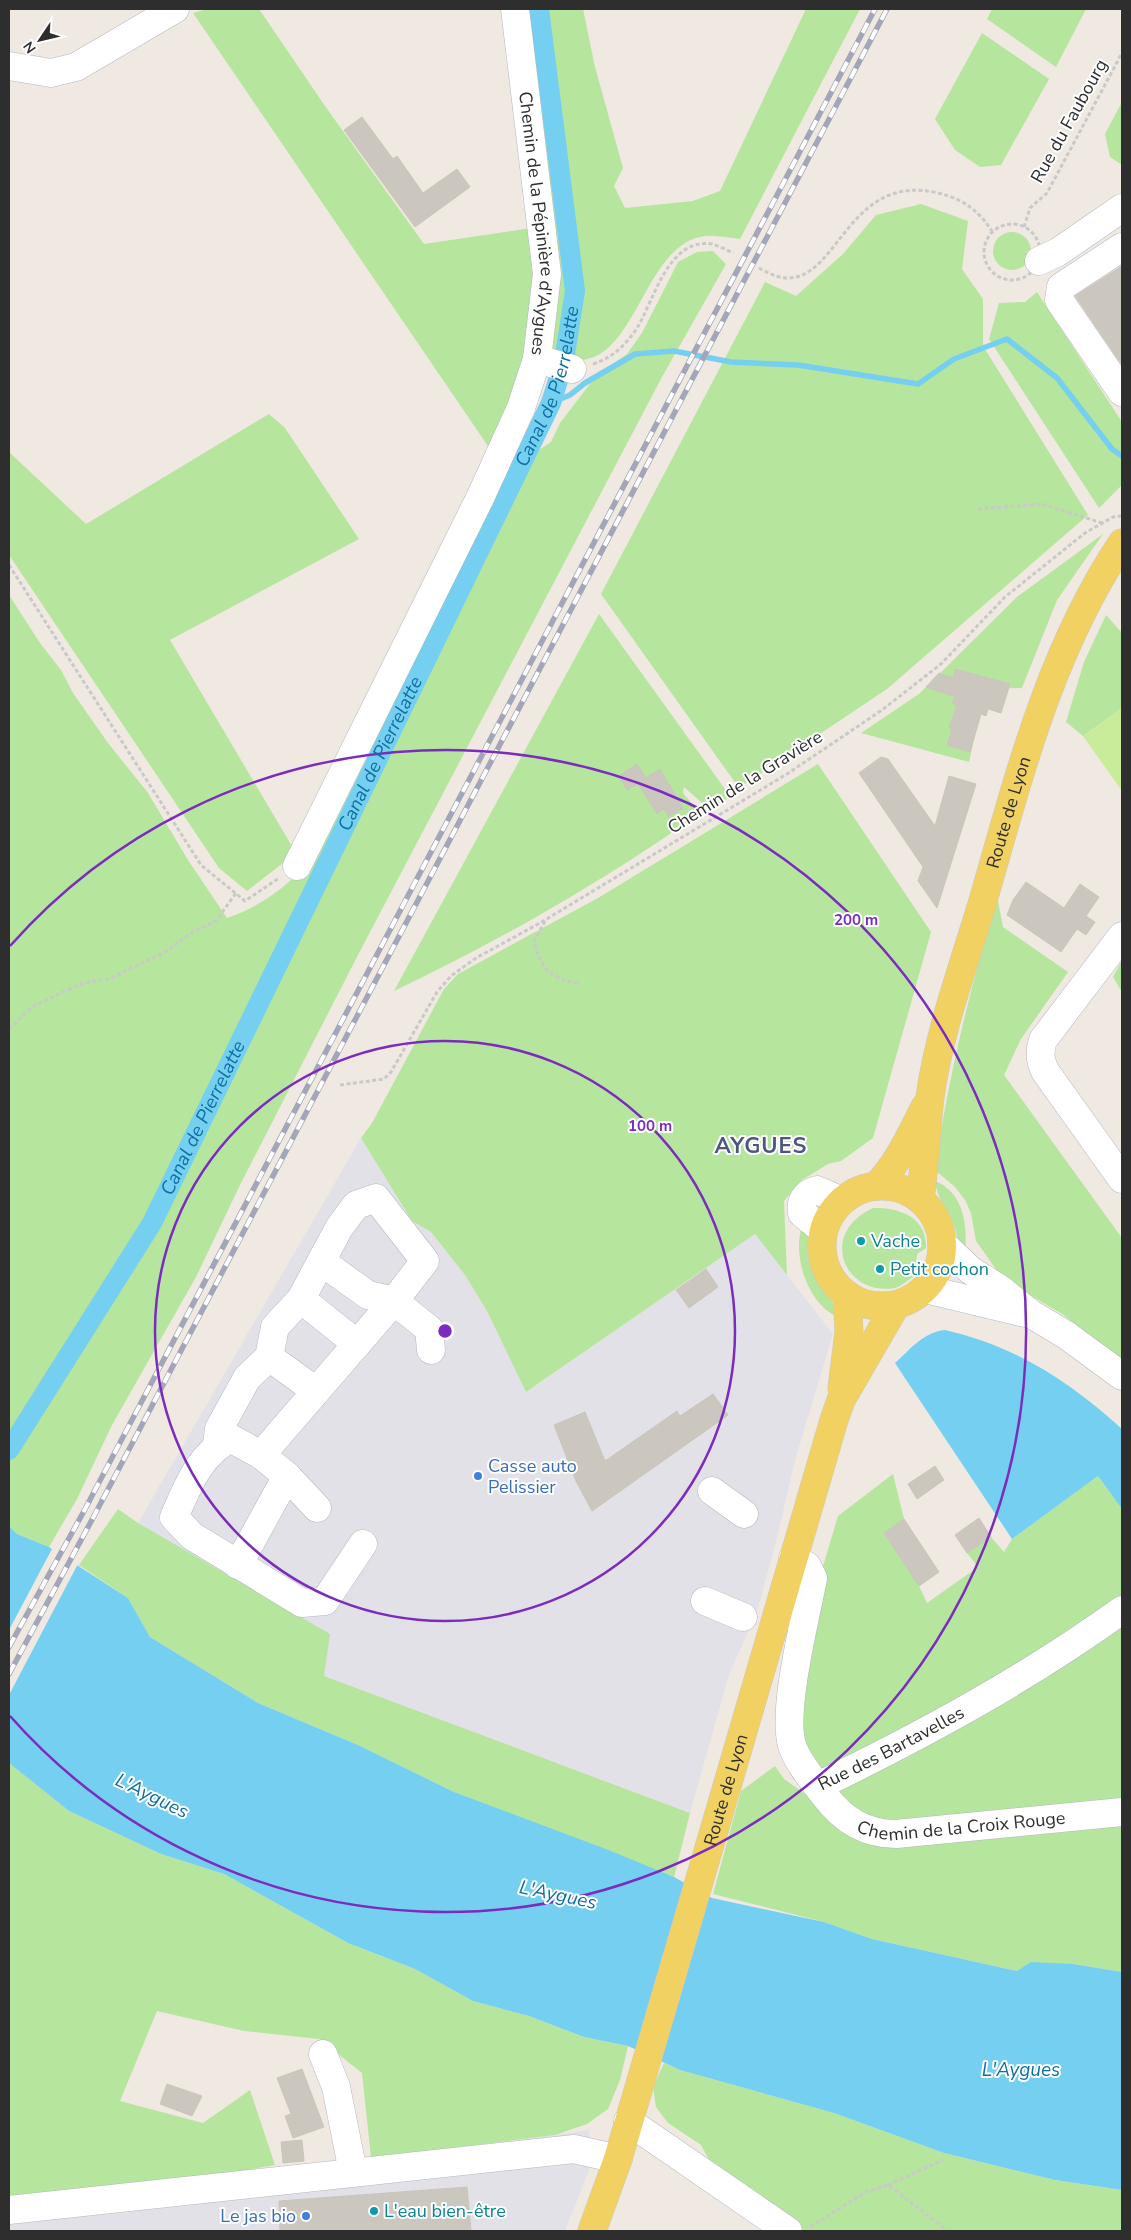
<svg xmlns="http://www.w3.org/2000/svg" width="1131" height="2240" font-family="'Nunito Sans',sans-serif">
<style>
.industrial{fill:#e3e1e8}
.green{fill:#b6e59e}
.pitch{fill:#c9ec9a}
.water{fill:#75cff0}
.pier{fill:#efe9e1}
.lines{fill:none;stroke-linecap:round;stroke-linejoin:round}
.stream{stroke:#75cff0;stroke-width:5.5}
.canal{stroke:#75cff0;stroke-width:20}
.building{fill:#cbc7bf;stroke:#cbc5ba}
.minor-casing{stroke:#b4b7c1;stroke-width:29}
.major-casing{stroke:#c9c9c9;stroke-width:29}
.path{stroke:#c9c9c9;stroke-width:3;stroke-dasharray:4 2.5;stroke-linecap:butt}
.minor{stroke:#fff;stroke-width:28}
.major{stroke:#f2d163;stroke-width:28}
.rail-casing{stroke:#a3a6b8;stroke-width:5.5}
.rail{stroke:#fff;stroke-width:4;stroke-dasharray:11;stroke-linecap:butt}
.ring{fill:none;stroke:#7b2cbf;stroke-width:2.5}
.culture-dot{fill:#0f9aa8;stroke:#fff;stroke-width:2}
.shop-dot{fill:#3f7fe0;stroke:#fff;stroke-width:2}
.labels{text-anchor:middle;dominant-baseline:central;stroke-width:4;stroke-linejoin:round;paint-order:stroke}
.street-label{font-size:18px;fill:#2e2e2e;stroke:#fff}
.culture-label{font-size:18px;fill:#0d838f;stroke:#fff;text-anchor:start}
.shop-label{font-size:18px;fill:#366cbe;stroke:#fff;text-anchor:start}
.water-label{font-size:19px;font-style:italic;fill:#0d6fa3;stroke:#fff}
.district-label{font-size:22px;font-weight:bold;letter-spacing:1px;fill:#4d5680;stroke:#fff}
.centre{fill:#7b2cbf;stroke:#fff;stroke-width:2.5}
.ring-label{font-size:15px;text-anchor:middle;font-weight:bold;fill:#7b2cbf;stroke:#fff;stroke-width:4;stroke-linejoin:round;paint-order:stroke}
</style>
<rect width="100%" height="100%" fill="#efe9e1"/>
<path class="industrial" d="M361,1138L412,1221L431,1232L465,1275L534,1387L755,1234L833,1334L796,1457L775,1546L757,1611L729,1675L690,1813L323,1676L138,1523Z
M589,2130L590,2168L565,2231H9V2201L344,2165Z"/>
<path class="green" d="M208,9H259L325,106L424,244L531,228L539,298L523,379L492,452L193,13Z
M522,9H583L595,67L623,168L614,186L625,208L693,201L720,191L806,9H860L740,239C729,238 716,235 705,236C645,243 637,358 580,360C572,360 562,357 554,356L548,343Z
M992,9H1086L1056,67L987,19Z
M982,33L1049,79L1001,165L980,167L955,150L935,119Z
M1122,102V165L1110,157L1105,134Z
M921,204L968,221L962,269L983,299V346L1088,515L887,689L739,788L601,594L765,282L796,296L843,254L876,215Z
M993 251a19 19 0 1 1 38 0a19 19 0 1 1-38 0Z
M713,251L726,264L662,377L359,953L240,1185L196,1277L112,1425L77,1499L49,1547L17,1534L9,1526V595L40,643L61,670L73,693L108,743L148,793L188,860L227,918C257,908 282,890 304,868L482,517L519,463L551,442L560,423L596,376L627,354L642,333L678,262L697,252Z
M1037,292L1122,422V485L1099,508L989,339L999,303L1025,302Z
M269,414L285,428L359,539L170,640L296,853L247,891L219,868L9,555V452L86,524Z
M1103,534L1057,600L1022,688L985,689L969,762L861,733L919,694L1017,597Z
M599,614L730,796L711,811L684,787L683,793L700,813C604,881 501,940 394,991Z
M1106,615L1122,633V708L1083,736L1066,722L1084,662Z
M818,764L931,932L873,1138L841,1161L828,1164L802,1180L784,1201L787,1275L755,1234L526,1392L487,1311L465,1275L431,1232L412,1221L361,1138L372,1123L444,989L458,974L598,898Z
M997,896L1003,927L1068,972L1021,1039L1004,1075L1122,1238V1360L1062,1314L1003,1279L976,1241L971,1213L965,1200L955,1187L935,1170C948,1077 971,986 997,896Z
M1122,960V992L1113,977Z
M935,1181C963,1192 968,1224 965,1251C954,1238 959,1239 954,1226C948,1210 937,1199 935,1181Z
M873,1208C899,1207 927,1217 926,1248L917,1254L915,1276C909,1279 902,1286 895,1288C845,1297 817,1234 873,1208Z
M803,1224C814,1237 809,1249 813,1264C819,1284 833,1298 838,1317C807,1304 791,1253 803,1224Z
M893,1474L904,1519L884,1533L919,1586L927,1603L978,1567L967,1553L991,1537L1004,1552L1012,1539L1098,1476L1122,1509V1602L1080,1635L831,1771L814,1767L793,1723L813,1600L838,1516Z
M118,1509L138,1523L330,1634L324,1676L690,1813L674,1877L454,1792L358,1745L258,1703L150,1637L128,1598L79,1565Z
M1122,1617V1801L887,1827L837,1800V1784Z
M9,1763L69,1811L161,1854L224,1874L348,1943L415,1969L473,2001L529,2016L584,2037L628,2046L620,2080L608,2109L587,2124L555,2135L371,2158L362,2073L319,2039L244,2031L157,2011L120,2101L203,2123L250,2090L275,2165L142,2189L9,2201Z
M775,1766L784,1779L808,1796L830,1821L1122,1822V1972L1073,1964L1017,1971L872,1939L824,1922L713,1894L741,1791Z
M664,2063L680,2070L834,2113L944,2153L1055,2180L1122,2190V2231H800L713,2167L701,2145L668,2123L656,2107L653,2087Z"/>
<path class="pitch" d="M1122,708V791L1083,736Z"/>
<path class="water" d="M945,1330C1015,1346 1069,1381 1122,1429V1509L1098,1476L1012,1539L895,1363C910,1350 923,1332 945,1330Z
M9,1526L17,1534L49,1547L128,1598L150,1637L258,1703L358,1745L454,1792L611,1851L674,1877L712,1898L824,1922L872,1939L1017,1971L1031,1962L1073,1964L1122,1972V2190L1055,2180L944,2153L834,2113L680,2070L628,2046L584,2037L529,2016L473,2001L415,1969L348,1943L224,1874L161,1854L69,1811L9,1763Z"/>
<path class="pier" d="M53,1547L79,1562L9,1695V1630Z"/>
<g class="lines">
<path class="stream" d="M551,403L570,395L585,383L635,354L674,351L731,362L798,365L918,384L954,359L1007,339L1057,378L1112,449L1122,456"/>
<path class="canal" id="s1" d="M9,1450L152,1223L551,403L564,361L575,291L539,9"/>
</g>
<path class="building" d="M362,117L393,159L397,156L423,193L457,169L470,187L415,227L344,130Z
M1122,266V365L1075,296Z
M955,669L1010,684L1001,713L988,709L986,716L981,714L970,752L947,745L952,729L949,728L957,705L952,703L955,697L926,687L939,673L953,678Z
M881,757L888,759L935,826L949,776L976,784L937,908L918,881L923,867L859,773Z
M637,764L646,778L660,769L683,808L669,817L664,809L657,814L638,784L627,790L619,776Z
M1026,882L1064,908L1080,884L1099,897L1086,916L1095,922L1086,935L1077,929L1061,952L1007,915L1013,900Z
M706,1269L718,1287L689,1308L676,1290Z
M713,1394L728,1415L592,1511L576,1481L554,1425L585,1412L605,1461L677,1411L680,1416Z
M935,1466L944,1480L917,1499L908,1484Z
M979,1518L991,1537L967,1553L955,1535Z
M904,1519L939,1572L919,1586L884,1533Z
M302,2069L324,2127L293,2138L285,2116L291,2114L277,2078Z
M167,2084L202,2096L192,2116L160,2104Z
M302,2140L304,2161L283,2163L281,2142Z
M467,2187L471,2231H280L279,2201Z"/>
<g class="lines">
<g class="minor-casing">
<g id="minor">
<path id="s2" d="M515,9L547,274L537,359L572,369"/>
<path d="M9,66L51,73L76,67L175,9"/>
<path d="M1122,247L1061,287L1059,300L1122,392"/>
<path d="M1039,261L1058,252L1122,208"/>
<path d="M297,866L480,498L521,408L537,359"/>
<path d="M1122,936L1043,1040C1039,1052 1040,1060 1045,1071L1122,1179"/>
<path d="M823,1230L802,1213C800,1201 805,1193 817,1190L842,1201"/>
<path d="M942,1243L970,1270L1000,1289L1031,1314L1066,1335L1122,1376"/>
<path d="M322,1262L368,1295L394,1301L429,1329L431,1350"/>
<path d="M925,1289L1025,1313"/>
<path d="M301,1299L357,1344"/>
<path d="M269,1357L316,1391"/>
<path d="M217,1445L219,1429L247,1378L269,1357L275,1327L301,1299L339,1228L356,1205L376,1198L425,1261L394,1301L261,1455L287,1476L317,1508"/>
<path d="M261,1455L230,1438C198,1457 189,1484 174,1517L192,1536L302,1603L325,1601L363,1544"/>
<path d="M712,1491L744,1514"/>
<path id="s3" d="M793,1558L807,1566L813,1578C806,1617 780,1715 793,1748C800,1766 814,1781 825,1796C843,1820 865,1834 896,1834L1122,1812"/>
<path d="M238,1565L287,1476"/>
<path d="M705,1601L743,1617"/>
<path id="s4" d="M818,1786C925,1734 1026,1679 1122,1610"/>
<path d="M323,2054L336,2087L353,2172"/>
<path d="M628,2121L788,2231"/>
<path d="M9,2210L574,2149L618,2159"/>
</g>
</g>
<g class="major-casing">
<g id="major">
<circle cx="882" cy="1246" r="60"/>
<path d="M876,1186C898,1164 911,1134 925,1107"/>
<path id="s5" d="M920,1199C925,1165 926,1131 930,1097C939,1032 963,967 982,904C1018,780 1049,652 1122,543"/>
<path d="M842,1388L849,1331L847,1295"/>
<path id="s6" d="M592,2231L618,2159L834,1420L841,1400L896,1305"/>
</g>
</g>
<path class="path" d="M984 252a28 28 0 1 1 56 0a28 28 0 1 1-56 0Z
M1024,227L1030,208L1047,193L1122,53
M759,268C768,273 777,278 788,278C839,278 849,172 938,193C963,199 978,210 992,231
M593,364C612,358 626,345 637,328C654,301 668,237 712,244C719,246 727,250 733,253
M978,509L1042,504L1102,523
M9,565L201,865L245,901L279,878
M545,921L534,942C542,971 550,976 578,984
M9,1029L32,1007L80,984L111,978L165,952L191,933L216,921L236,893
M340,1085L384,1079L391,1072L437,992L451,976L476,958L540,923L787,774L882,710L941,664L1005,597L1085,533L1113,517L1122,516
M888,2185L943,2160
M810,2227L866,2192L888,2185L948,2231"/>
<use href="#minor" class="minor"/>
<use href="#major" class="major"/>
<g class="rail-casing">
<path id="rail" d="M9,1647L84,1511L875,9
M9,1674L94,1516L887,9"/>
</g>
<use href="#rail" class="rail"/>
</g>
<g class="ring">
<circle cx="445" cy="1331" r="290"/>
<path d="M10 946A581 581 0 1 1 10 1716"/>
</g>
<g class="culture-dot">
<circle cx="861" cy="1241" r="5"/>
<circle cx="880" cy="1269" r="5"/>
<circle cx="374" cy="2211" r="5"/>
</g>
<g class="shop-dot">
<circle cx="478" cy="1476" r="5"/>
<circle cx="306" cy="2216" r="5"/>
</g>
<g class="labels">
<g class="street-label">
<text transform="translate(1069 121) rotate(-61)">Rue du Faubourg</text>
<text stroke="none"><textPath href="#s2" startOffset="216">Chemin de la Pépinière d'Aygues</textPath></text>
<text transform="translate(745 782) rotate(-32)">Chemin de la Gravière</text>
<text stroke="none"><textPath href="#s5" startOffset="398">Route de Lyon</textPath></text>
<text stroke="none"><textPath href="#s4" startOffset="82">Rue des Bartavelles</textPath></text>
<text stroke="none"><textPath href="#s6" startOffset="461">Route de Lyon</textPath></text>
<text stroke="none"><textPath href="#s3" startOffset="409">Chemin de la Croix Rouge</textPath></text>
</g>
<g class="culture-label">
<text x="871" y="1241">Vache</text>
<text x="890" y="1269">Petit cochon</text>
<text x="384" y="2211">L'eau bien-être</text>
</g>
<g class="shop-label">
<text x="488" y="1466">Casse auto<tspan x="488" dy="21">Pelissier</tspan></text>
<text x="296" y="2216" text-anchor="end">Le jas bio</text>
</g>
<g class="water-label">
<text stroke="none"><textPath href="#s1" startOffset="1195">Canal de Pierrelatte</textPath></text>
<text stroke="none"><textPath href="#s1" startOffset="790">Canal de Pierrelatte</textPath></text>
<text stroke="none"><textPath href="#s1" startOffset="385">Canal de Pierrelatte</textPath></text>
<text transform="translate(152 1796) rotate(26)">L'Aygues</text>
<text transform="translate(558 1895) rotate(12)">L'Aygues</text>
<text x="1021" y="2070">L'Aygues</text>
</g>
<g class="district-label">
<text x="761" y="1146">AYGUES</text>
</g>
</g>
<circle cx="445" cy="1331" r="8" class="centre"/>
<g class="ring-label">
<text x="856" y="925">200 m</text>
<text x="650" y="1131">100 m</text>
</g>
<rect width="1131" height="2240" fill="none" stroke="#2e2e2e" stroke-width="20"/>
<g transform="translate(40 40) rotate(235)" stroke="#ffffff" stroke-width="4" paint-order="stroke">
<path d="M0-4L9 19L0 12L-9 19Z" fill="#2e2e2e"/>
<text y="-8" font-size="14" font-weight="bold" text-anchor="middle" fill="#2e2e2e">N</text>
</g>
</svg>
